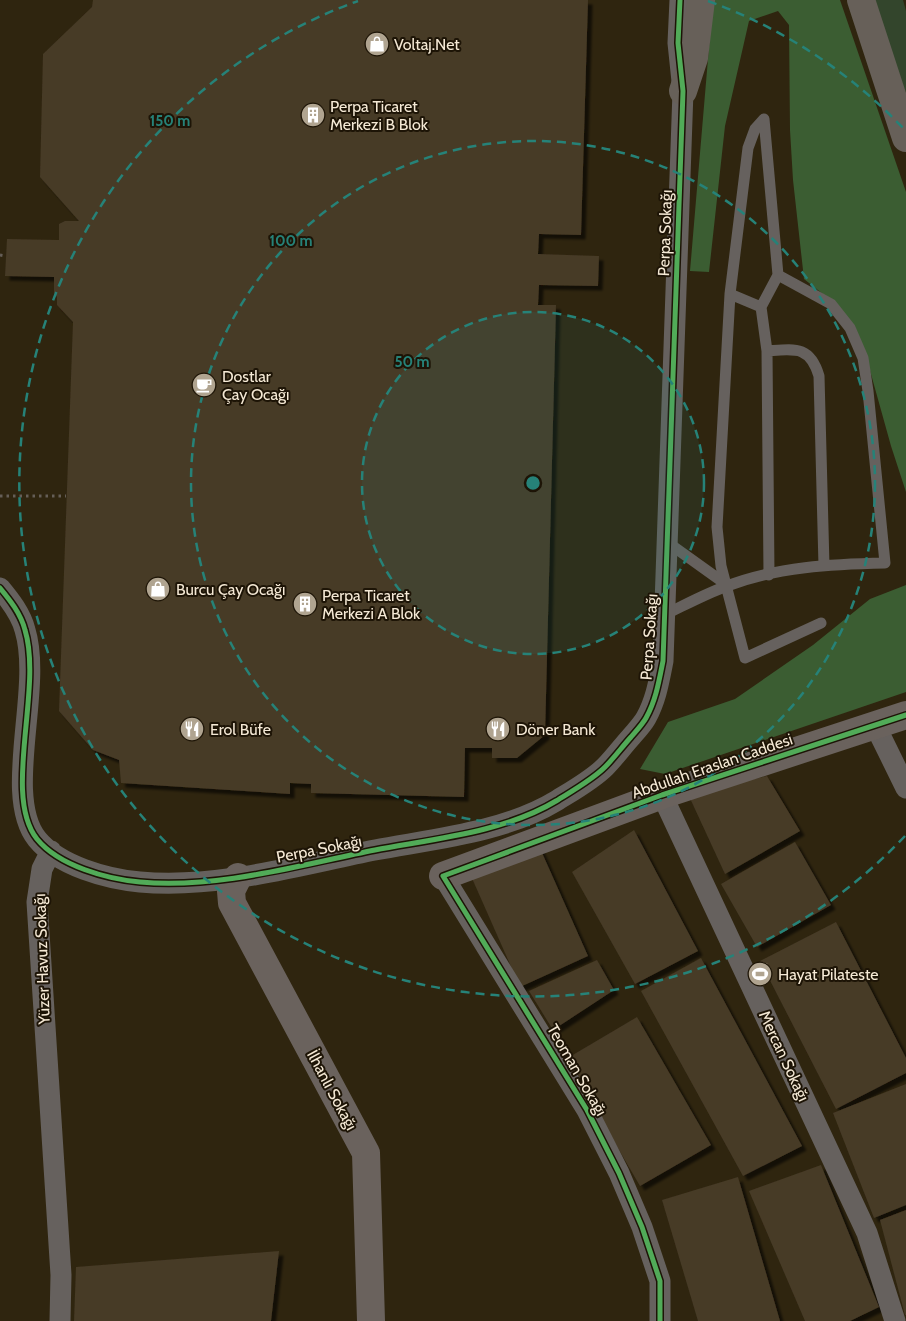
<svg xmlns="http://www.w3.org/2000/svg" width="906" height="1321" font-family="Cabin,sans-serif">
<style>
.green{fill:#33452c}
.forest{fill:#3b5d32}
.building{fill:#463a26;filter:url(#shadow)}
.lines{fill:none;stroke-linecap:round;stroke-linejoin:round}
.path{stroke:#655e57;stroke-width:3;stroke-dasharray:2.5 4;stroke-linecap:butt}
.lane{stroke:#66615e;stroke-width:11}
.street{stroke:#66615e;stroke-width:21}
.secondary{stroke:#6a625d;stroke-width:28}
.primary{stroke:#676059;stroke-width:28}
.cycleway-casing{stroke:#1d1406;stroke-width:8}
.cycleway{stroke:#51ab58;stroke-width:5}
.ring{fill:none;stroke:#268278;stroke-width:2.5;stroke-dasharray:9 6}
.labels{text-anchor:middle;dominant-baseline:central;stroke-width:4;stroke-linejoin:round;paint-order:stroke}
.poi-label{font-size:16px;fill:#f5e9d5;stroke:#1d1406;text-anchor:start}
.street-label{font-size:16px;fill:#f5e9d5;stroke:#1d1406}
.centre{fill:#268278;stroke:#1d1406;stroke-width:2.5}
.ring-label{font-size:15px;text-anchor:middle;font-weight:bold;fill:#268278;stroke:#1d1406;stroke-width:4;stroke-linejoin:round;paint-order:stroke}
</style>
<defs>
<filter id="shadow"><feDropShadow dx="4.5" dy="4.5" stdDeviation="1" flood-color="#0009"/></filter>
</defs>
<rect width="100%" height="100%" fill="#2f250f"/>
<path class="green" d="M874,0H903L906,11V94Z"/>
<path class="forest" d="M713,0H840L906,192V492L891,446L864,349L838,306L804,279L793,180L790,130L789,25L778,11L749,21L725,126L709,272L690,271Z
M906,585V692L665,774L640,769L668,722L735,699L813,645L870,599Z"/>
<path class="building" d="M93,0H588L581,235L539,234L538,254L599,256L598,286L539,285L538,305H556L545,735L517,758H492V748H465L464,797L311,793V784L290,783V794L121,783L119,760L93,750L59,711L73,322L57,305V297L54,293V277L5,276L7,239L59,240V224L65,221H79L40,177L43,54L92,7Z
M767,776L800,831L725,874L688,794Z
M634,830L698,951L635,984L572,872Z
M795,842L831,905L757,947L721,884Z
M539,846L588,956L520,987L471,876Z
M836,922L906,1058V1073L836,1109L760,961Z
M701,958L802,1146L743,1176L641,991Z
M597,960L614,990L553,1030L529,991Z
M637,1017L711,1145L640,1186L566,1059Z
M906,1084V1205L874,1218L833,1113Z
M821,1165L879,1307L850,1321H805L749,1191Z
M738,1177L780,1321H698L662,1200Z
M906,1210V1315H905L880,1220Z
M279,1251L271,1321H74L76,1267Z"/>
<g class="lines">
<path class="path" d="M0,255L6,256
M0,496H66"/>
<path class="lane" d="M764,119L755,129L748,148L730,294L717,527L721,566L745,658L821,623
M764,119L778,275L761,307L767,351L769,575
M730,294L761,307
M767,351C794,349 810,345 819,376L824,566
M667,542L727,585
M664,615C685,605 705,594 727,586C776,567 833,564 885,563L868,391L863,358L850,328L831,304L778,275"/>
<path class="street" d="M0,588C10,600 21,614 25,630C43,689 2,795 37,839C59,866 107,879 140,882C219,889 299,865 375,850C433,839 505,832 556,801C572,791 592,780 605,767C614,758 622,747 631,737C636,731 642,725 646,718C656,700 659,681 663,661L683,91L678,43L680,0
M875,725L906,788
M662,795L867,1233L895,1321
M51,851L42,869L37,902L61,1275L60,1321
M443,876L587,1110L619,1173L642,1227L660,1281V1321"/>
<path class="secondary" d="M443,876L662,795L906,715
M238,877L231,891L232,903L366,1153L371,1321"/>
<path class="primary" d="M861,0L906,138
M683,91L694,58L701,0"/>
<g class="cycleway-casing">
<path id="cycleway" d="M0,588C10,600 21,614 25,630C43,689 2,795 37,839C59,866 107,879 140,882C219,889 299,865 375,850C433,839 505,832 556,801C572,791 592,780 605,767C614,758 622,747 631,737C636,731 642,725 646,718C656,700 659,681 663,661L683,91L678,43L680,0
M660,1321V1281L642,1227L619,1173L587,1110L443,876L662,795L906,715"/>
</g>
<use href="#cycleway" class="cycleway"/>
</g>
<circle cx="533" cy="483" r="171" fill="#268278" fill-opacity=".12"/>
<g class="ring">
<circle cx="533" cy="483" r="171"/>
<circle cx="533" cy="483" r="342"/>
<path d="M905 836A513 513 0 1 1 358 1M708 1A513 513 0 0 1 905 130"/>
</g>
<defs>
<g id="shop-disc" transform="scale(1.25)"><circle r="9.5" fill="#b0a490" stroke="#1d1406"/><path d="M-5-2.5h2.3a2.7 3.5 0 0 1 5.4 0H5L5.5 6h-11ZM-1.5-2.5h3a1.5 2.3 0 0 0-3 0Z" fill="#fff"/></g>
<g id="building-disc" transform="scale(1.25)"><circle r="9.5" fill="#b0a490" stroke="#1d1406"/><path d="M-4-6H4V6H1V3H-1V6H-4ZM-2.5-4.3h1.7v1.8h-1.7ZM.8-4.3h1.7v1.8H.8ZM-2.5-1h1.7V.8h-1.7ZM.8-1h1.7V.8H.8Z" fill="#fff"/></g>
<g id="cafe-disc" transform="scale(1.25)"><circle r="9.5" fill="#b0a490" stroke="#1d1406"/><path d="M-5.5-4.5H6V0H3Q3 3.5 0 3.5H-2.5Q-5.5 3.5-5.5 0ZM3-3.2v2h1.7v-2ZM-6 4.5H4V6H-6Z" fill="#fff"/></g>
<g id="restaurant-disc" transform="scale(1.25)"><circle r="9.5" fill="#b0a490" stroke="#1d1406"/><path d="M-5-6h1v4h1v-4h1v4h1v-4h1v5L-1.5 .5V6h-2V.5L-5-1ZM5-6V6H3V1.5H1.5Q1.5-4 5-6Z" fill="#fff"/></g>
<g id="stadium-disc" transform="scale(1.25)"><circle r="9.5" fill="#b0a490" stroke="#1d1406"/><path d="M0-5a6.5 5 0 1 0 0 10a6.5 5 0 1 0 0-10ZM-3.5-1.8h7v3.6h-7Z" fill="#fff"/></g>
</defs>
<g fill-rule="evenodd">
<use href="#shop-disc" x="377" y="44"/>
<use href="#building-disc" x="313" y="115"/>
<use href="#cafe-disc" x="204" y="385"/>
<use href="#shop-disc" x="158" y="589"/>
<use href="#building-disc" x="305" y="604"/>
<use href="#restaurant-disc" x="192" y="729"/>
<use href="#restaurant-disc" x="498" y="729"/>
<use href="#stadium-disc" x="760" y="974"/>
</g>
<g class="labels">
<g class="poi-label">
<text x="394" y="44">Voltaj.Net</text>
<text x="330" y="106">Perpa Ticaret<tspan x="330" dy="18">Merkezi B Blok</tspan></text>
<text x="222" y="376">Dostlar<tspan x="222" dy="18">Çay Ocağı</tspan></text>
<text x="176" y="589">Burcu Çay Ocağı</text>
<text x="322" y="595">Perpa Ticaret<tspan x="322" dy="18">Merkezi A Blok</tspan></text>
<text x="210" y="729">Erol Büfe</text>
<text x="516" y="729">Döner Bank</text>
<text x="778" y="974">Hayat Pilateste</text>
</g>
<g class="street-label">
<text transform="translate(665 233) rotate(-88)">Perpa Sokağı</text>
<text transform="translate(649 637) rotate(-86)">Perpa Sokağı</text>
<text transform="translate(712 766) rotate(-19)">Abdullah Eraslan Caddesi</text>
<text transform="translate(319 849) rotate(-11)">Perpa Sokağı</text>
<text transform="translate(42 959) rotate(-92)">Yüzer Havuz Sokağı</text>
<text transform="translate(784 1056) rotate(65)">Mercan Sokağı</text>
<text transform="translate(577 1070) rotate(60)">Teoman Sokağı</text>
<text transform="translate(332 1090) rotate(62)">İlhanlı Sokağı</text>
</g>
</g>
<circle cx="533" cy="483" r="8" class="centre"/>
<g class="ring-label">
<text x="170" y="126">150 m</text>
<text x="291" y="246">100 m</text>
<text x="412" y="367">50 m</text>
</g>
</svg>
